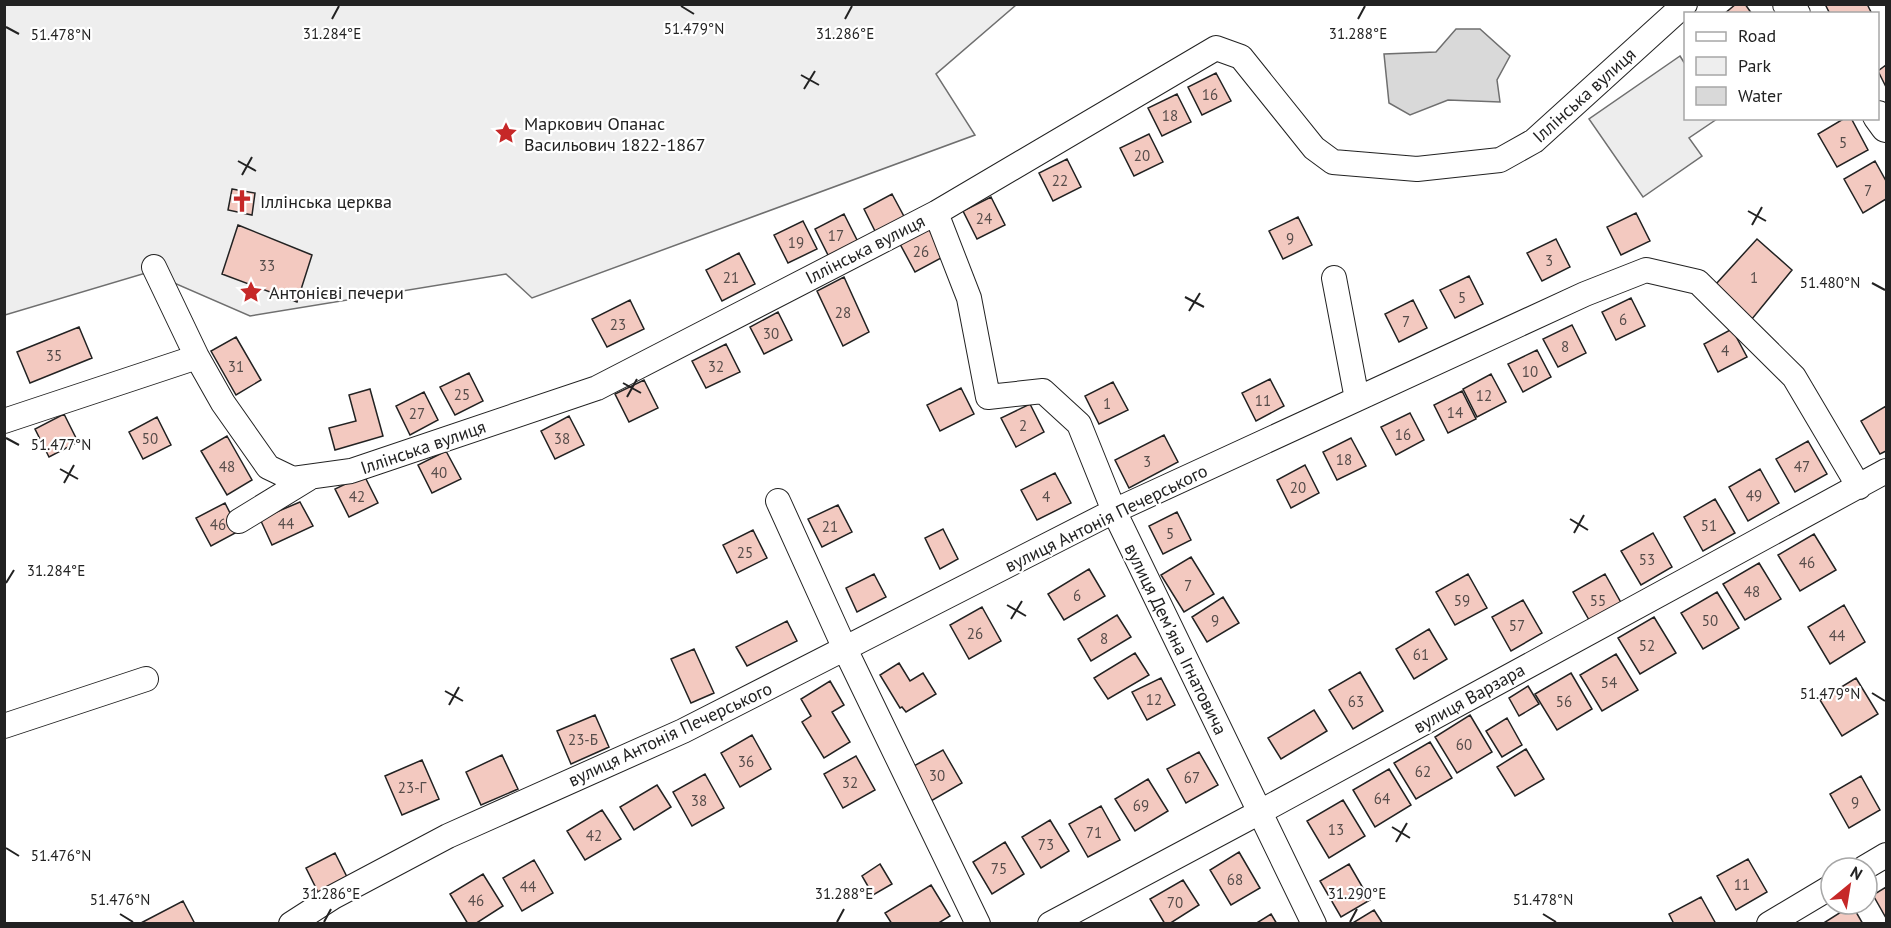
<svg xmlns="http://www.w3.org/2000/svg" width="1891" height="928" font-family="'PT Sans',sans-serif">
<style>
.green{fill:#eee;stroke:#6f6f6f;stroke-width:1.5}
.parking{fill:#ededed;stroke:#6f6f6f;stroke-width:1.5}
.water{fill:#d9d9d9;stroke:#6f6f6f;stroke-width:1.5}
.building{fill:#f3c9c0;stroke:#222;stroke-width:1.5}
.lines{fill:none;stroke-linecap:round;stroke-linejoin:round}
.minor-casing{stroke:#222;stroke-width:26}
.major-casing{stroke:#222;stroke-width:32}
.minor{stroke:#fff;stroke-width:24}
.major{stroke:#fff;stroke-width:30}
.ticks{fill:none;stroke:#222;stroke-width:2}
.labels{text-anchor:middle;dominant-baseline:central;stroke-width:4.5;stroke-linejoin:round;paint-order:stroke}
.number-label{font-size:15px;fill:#564c4a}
.street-label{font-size:18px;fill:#222;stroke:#fff}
.poi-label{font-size:18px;fill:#222;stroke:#fff;text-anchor:start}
.ticks-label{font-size:15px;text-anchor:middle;fill:#222;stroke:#fff;stroke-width:4.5;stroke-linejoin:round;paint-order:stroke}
</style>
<rect width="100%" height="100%" fill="#fff"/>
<path class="green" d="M5,5H1016L936,74L975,135L532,298L506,274L250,316L149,272L5,315Z"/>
<path class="parking" d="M1680,56L1685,64L1686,118L1717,119L1689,138L1702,156L1643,197L1589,119Z"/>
<path class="water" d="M1456,29H1480L1510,56L1497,80L1500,102L1448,100L1410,115L1389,103L1384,54L1436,52Z"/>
<path class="building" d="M1736,4H1745L1752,14H1724Z
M1825,4H1867L1872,14H1830Z
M1886,65V87L1878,71Z
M1216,73L1231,101L1202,115L1188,87Z
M1177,94L1191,122L1162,136L1148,108Z
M1845,118H1851L1868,150L1837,167L1818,134Z
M1149,134L1163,162L1134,176L1120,148Z
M1067,159L1081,187L1053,201L1039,173Z
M1875,161L1886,181V199L1863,213L1844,179Z
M232,189L255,193L252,215L228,210Z
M892,194L907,222L878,237L864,209Z
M991,197L1005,225L977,239L963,211Z
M1636,213L1650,241L1621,255L1607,227Z
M844,214L858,242L829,257L815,229Z
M1298,217L1312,245L1283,259L1269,231Z
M803,221L817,249L788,263L774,235Z
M238,225L312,255L297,302L222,274Z
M929,229L943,257L915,272L900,244Z
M1556,239L1570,267L1542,281L1527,253Z
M1757,239L1792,270L1752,319L1716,284Z
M739,253L755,284L722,301L706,270Z
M1469,276L1483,304L1455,318L1440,290Z
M844,277L869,332L843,346L817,291Z
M1631,298L1645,326L1616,340L1602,312Z
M630,300L644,329L607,347L592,319Z
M1413,300L1427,328L1399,342L1385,314Z
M778,312L792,340L764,354L750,327Z
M1572,325L1586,353L1558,367L1543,339Z
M79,327L92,358L30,383L17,352Z
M1732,329L1747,357L1718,372L1704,344Z
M236,337L261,380L236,395L211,351Z
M726,344L740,372L706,388L692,361Z
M1537,350L1551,377L1523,392L1508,364Z
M469,373L483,401L455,415L440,387Z
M1491,374L1506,402L1477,417L1463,389Z
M1270,379L1284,406L1256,421L1242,393Z
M644,380L658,408L629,422L615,394Z
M1113,382L1128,410L1099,424L1085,396Z
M961,388L974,414L940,431L927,405Z
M370,389L383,436L335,450L329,428L356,421L349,395Z
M1462,391L1476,419L1448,433L1434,405Z
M424,392L438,420L410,435L396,406Z
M1030,404L1044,432L1016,447L1001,418Z
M1886,406V451L1880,454L1861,421Z
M1410,413L1424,440L1396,455L1381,427Z
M64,414L78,442L49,457L35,429Z
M569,416L584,445L555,459L541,431Z
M157,417L171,445L143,459L129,432Z
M1164,435L1178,462L1129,488L1115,460Z
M227,436L252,480L227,495L201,451Z
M1351,438L1366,466L1337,480L1323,452Z
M1808,441L1827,474L1795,492L1776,459Z
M446,451L461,479L432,493L418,465Z
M1305,465L1319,493L1291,508L1277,480Z
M1760,469L1779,503L1748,521L1729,487Z
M1055,473L1071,503L1037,520L1021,490Z
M364,475L378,503L349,517L335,489Z
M1715,499L1735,533L1703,551L1684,517Z
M300,502L313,526L272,545L260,519Z
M225,503L239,531L211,546L196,518Z
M838,505L852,532L822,547L808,519Z
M1177,512L1191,540L1163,554L1149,526Z
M943,529L958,559L940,569L925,538Z
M753,530L767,558L737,573L723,545Z
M1653,533L1672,567L1641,585L1621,551Z
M1814,534L1836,570L1800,591L1778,555Z
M1191,557L1214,594L1184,612L1161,575Z
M1759,563L1781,599L1745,620L1723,584Z
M1089,569L1105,596L1064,620L1048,594Z
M874,574L886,597L857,612L846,588Z
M1468,574L1487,608L1455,625L1436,592Z
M1605,574L1624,608L1592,625L1573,592Z
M1717,592L1739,628L1703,649L1681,613Z
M1223,597L1239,623L1207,642L1192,617Z
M1523,600L1542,633L1511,651L1492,617Z
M1844,605L1865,642L1830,664L1808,627Z
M982,607L1001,641L969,659L950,625Z
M1117,615L1131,637L1091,661L1078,639Z
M1654,617L1676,653L1640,674L1618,638Z
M787,621L797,641L747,666L736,647Z
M1429,629L1447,659L1414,679L1396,649Z
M694,649L714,693L691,703L671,659Z
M1135,653L1149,675L1108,699L1094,678Z
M1616,654L1638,690L1602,711L1580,675Z
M899,663L910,681L923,673L936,694L906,712L902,707L900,708L880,675Z
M1360,672L1383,711L1353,729L1329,690Z
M1571,673L1592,709L1557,730L1535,694Z
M1161,678L1175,705L1147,720L1132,692Z
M1856,678L1878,714L1842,736L1820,700Z
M830,681L844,705L832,712L850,742L824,758L802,722L811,716L801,699Z
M1528,686L1539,704L1519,716L1509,698Z
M1314,710L1327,731L1281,759L1268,738Z
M595,715L609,747L571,764L557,731Z
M1470,715L1492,752L1457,773L1435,737Z
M1507,718L1522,745L1502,757L1486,731Z
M752,735L771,769L740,787L721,753Z
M1430,742L1452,778L1416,799L1394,763Z
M1526,749L1544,779L1515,796L1497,767Z
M943,750L962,783L931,801L912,767Z
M1199,752L1218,785L1186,803L1167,769Z
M502,755L518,789L481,805L466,772Z
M856,756L875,790L843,808L824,774Z
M422,760L439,799L402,815L385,776Z
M1389,769L1411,805L1375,827L1353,790Z
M705,774L724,808L692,826L673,792Z
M1861,776L1880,810L1849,828L1830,794Z
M1148,779L1168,811L1135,831L1115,799Z
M657,785L671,807L634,830L620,807Z
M1343,800L1365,836L1329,858L1307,821Z
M1101,806L1120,840L1088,857L1069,824Z
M602,810L621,839L585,860L567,831Z
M1050,820L1069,851L1041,868L1022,837Z
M1005,842L1024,874L992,894L973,862Z
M1239,852L1260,888L1231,905L1210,870Z
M335,853L349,881L320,896L306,868Z
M1748,859L1767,892L1736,910L1717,876Z
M534,860L553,893L522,911L503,878Z
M880,864L892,884L873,895L862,876Z
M1349,864L1370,900L1341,917L1320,881Z
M483,874L503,906L475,924H468L450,894Z
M1183,880L1199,905L1169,924H1165L1150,899Z
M931,885L950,916L937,924H892L885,913Z
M1886,887V918L1873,895Z
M1701,897L1716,924H1674L1669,914Z
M183,901L195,924H139Z
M1852,905L1863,924H1822Z
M1374,910L1383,924H1351Z
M1271,914L1277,924H1255Z"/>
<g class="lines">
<g class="minor-casing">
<path id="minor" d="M936,213L969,298L988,397L1043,391L1079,424L1114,511L1314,924
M154,267L197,357
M1334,278L1357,399
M4,421L197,357L223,403L268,467L293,479L351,471L597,388L936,213L1216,48L1241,57L1314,148L1333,162L1417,169L1500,160L1534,141L1685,4
M778,501L845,649L978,924
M239,521L311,477
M4,726L146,679
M1864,868L1886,855
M291,924L333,897L448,836L683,731L1114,511L1585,294L1646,270L1698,282L1794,377L1859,487
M1050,924L1260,812L1886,471
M1769,924L1831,887"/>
</g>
<g class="major-casing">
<path id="major" d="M1788,4L1795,14
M1878,116L1886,127"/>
</g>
<use href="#minor" class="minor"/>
<use href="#major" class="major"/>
</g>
<path class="ticks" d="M681,6L694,14M332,19L339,6M845,19L852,6M1358,19L1365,6M6,27L19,34M801,75L819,85M804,89L815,71M238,161L256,171M242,175L252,157M1748,211L1766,221M1752,225L1762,207M1872,283L1885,290M1185,297L1204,307M1189,311L1200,293M623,383L641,393M627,397L637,379M6,438L19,445M60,469L78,479M64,483L74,465M1570,519L1588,530M1574,533L1584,515M6,583L14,570M1007,605L1026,616M1011,619L1022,601M445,691L463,701M1872,693L1885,701M449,705L459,687M1392,827L1410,838M1396,842L1407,823M6,848L19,856M120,914L133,922M1543,914L1556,922M324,922L331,909M837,922L844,909M1350,922L1357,909"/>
<defs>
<g id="sight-bare" transform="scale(1.8)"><path d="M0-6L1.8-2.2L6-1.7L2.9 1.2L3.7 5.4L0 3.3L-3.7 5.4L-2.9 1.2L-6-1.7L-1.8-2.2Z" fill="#c62828" stroke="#fff" stroke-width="2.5" paint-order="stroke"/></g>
<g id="church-bare" transform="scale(1.8)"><path d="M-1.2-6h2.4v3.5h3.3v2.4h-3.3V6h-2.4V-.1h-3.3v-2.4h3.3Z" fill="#c62828" stroke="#fff" stroke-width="2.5" paint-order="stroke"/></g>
</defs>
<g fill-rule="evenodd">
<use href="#sight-bare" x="506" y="133"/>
<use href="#church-bare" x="242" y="201"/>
<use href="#sight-bare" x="251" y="292"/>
</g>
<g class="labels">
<g class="number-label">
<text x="1210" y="94">16</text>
<text x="1170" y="115">18</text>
<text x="1843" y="142">5</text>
<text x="1142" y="155">20</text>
<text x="1060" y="180">22</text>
<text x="1868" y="190">7</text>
<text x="984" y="218">24</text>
<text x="836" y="235">17</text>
<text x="1290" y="238">9</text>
<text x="796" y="242">19</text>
<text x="921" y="251">26</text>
<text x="1549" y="260">3</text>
<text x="267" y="265">33</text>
<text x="731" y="277">21</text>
<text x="1754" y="277">1</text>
<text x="1462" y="297">5</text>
<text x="843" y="312">28</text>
<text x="1623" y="319">6</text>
<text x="1406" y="321">7</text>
<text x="618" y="324">23</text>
<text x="771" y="333">30</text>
<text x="1565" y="346">8</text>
<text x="1725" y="350">4</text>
<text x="54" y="355">35</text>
<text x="236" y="366">31</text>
<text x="716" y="366">32</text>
<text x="1530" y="371">10</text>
<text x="462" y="394">25</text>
<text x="1484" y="395">12</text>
<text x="1263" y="400">11</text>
<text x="1107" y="403">1</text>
<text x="1455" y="412">14</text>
<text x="417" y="413">27</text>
<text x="1023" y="425">2</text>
<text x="1403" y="434">16</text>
<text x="150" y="438">50</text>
<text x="562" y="438">38</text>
<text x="1344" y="459">18</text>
<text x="1147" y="461">3</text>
<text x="227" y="466">48</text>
<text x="1802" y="466">47</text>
<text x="439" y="472">40</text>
<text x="1298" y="487">20</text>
<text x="1754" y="495">49</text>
<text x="357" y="496">42</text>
<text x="1046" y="496">4</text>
<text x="286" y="523">44</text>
<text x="218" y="524">46</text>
<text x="1709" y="525">51</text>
<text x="830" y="526">21</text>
<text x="1170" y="533">5</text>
<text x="745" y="552">25</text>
<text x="1647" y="559">53</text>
<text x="1807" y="562">46</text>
<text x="1188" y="585">7</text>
<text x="1752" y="591">48</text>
<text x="1077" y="595">6</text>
<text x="1462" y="600">59</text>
<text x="1598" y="600">55</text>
<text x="1215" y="620">9</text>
<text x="1710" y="620">50</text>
<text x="1517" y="625">57</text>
<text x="975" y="633">26</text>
<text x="1837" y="635">44</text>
<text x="1104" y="638">8</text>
<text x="1647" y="645">52</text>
<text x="1421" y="654">61</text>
<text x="1609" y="682">54</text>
<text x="1154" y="699">12</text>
<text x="1356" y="701">63</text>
<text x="1564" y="701">56</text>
<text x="583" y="739">23-Б</text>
<text x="1464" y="744">60</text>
<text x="746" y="761">36</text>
<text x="1423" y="771">62</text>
<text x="937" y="775">30</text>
<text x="1192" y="777">67</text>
<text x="850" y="782">32</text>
<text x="412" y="787">23-Г</text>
<text x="1382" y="798">64</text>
<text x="699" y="800">38</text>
<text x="1855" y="802">9</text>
<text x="1141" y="805">69</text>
<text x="1336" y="829">13</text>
<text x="1094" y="832">71</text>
<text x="594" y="835">42</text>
<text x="1046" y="844">73</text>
<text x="999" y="868">75</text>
<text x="1235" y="879">68</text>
<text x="1742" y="884">11</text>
<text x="528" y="886">44</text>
<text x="476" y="900">46</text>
<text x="1175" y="902">70</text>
</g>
<g class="street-label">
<text transform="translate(1584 95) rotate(-42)">Іллінська вулиця</text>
<text transform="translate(865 249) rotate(-27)">Іллінська вулиця</text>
<text transform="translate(423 447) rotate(-19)">Іллінська вулиця</text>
<text transform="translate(1106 518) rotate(-26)">вулиця Антонія Печерського</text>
<text transform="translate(1176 639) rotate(64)">вулиця Демʼяна Ігнатовича</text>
<text transform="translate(1469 698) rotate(-29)">вулиця Варзара</text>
<text transform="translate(670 734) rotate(-25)">вулиця Антонія Печерського</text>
</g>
<g class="poi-label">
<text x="524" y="123">Маркович Опанас<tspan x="524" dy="21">Васильович 1822-1867</tspan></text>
<text x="260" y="201">Іллінська церква</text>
<text x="269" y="292">Антонієві печери</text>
</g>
</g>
<g class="ticks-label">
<text x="694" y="34">51.479°N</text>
<text x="332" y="39">31.284°E</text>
<text x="845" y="39">31.286°E</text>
<text x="1358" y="39">31.288°E</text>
<text x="61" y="40">51.478°N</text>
<text x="1830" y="288">51.480°N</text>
<text x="61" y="450">51.477°N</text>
<text x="56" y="576">31.284°E</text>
<text x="1830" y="699">51.479°N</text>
<text x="61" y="861">51.476°N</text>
<text x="331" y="899">31.286°E</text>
<text x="844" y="899">31.288°E</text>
<text x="1357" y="899">31.290°E</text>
<text x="120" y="905">51.476°N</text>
<text x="1543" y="905">51.478°N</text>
</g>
<rect width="1891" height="928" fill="none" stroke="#222222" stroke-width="12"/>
<rect x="1684" y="12" width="195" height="108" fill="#ffffff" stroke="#a7a7a7" stroke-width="1.5"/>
<rect x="1696" y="32" width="30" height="9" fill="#ffffff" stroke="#a7a7a7" stroke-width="1.5"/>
<text x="1738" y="42" font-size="18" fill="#222222">Road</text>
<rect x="1696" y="57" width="30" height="18" fill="#eeeeee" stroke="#a7a7a7" stroke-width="1.5"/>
<text x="1738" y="72" font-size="18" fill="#222222">Park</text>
<rect x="1696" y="87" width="30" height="18" fill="#d9d9d9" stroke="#a7a7a7" stroke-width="1.5"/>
<text x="1738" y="102" font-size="18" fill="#222222">Water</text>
<g transform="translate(1849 886) rotate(30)"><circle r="28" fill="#ffffff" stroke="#a7a7a7" stroke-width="1.5"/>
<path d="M0-4.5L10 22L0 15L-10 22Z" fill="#c62828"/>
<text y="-9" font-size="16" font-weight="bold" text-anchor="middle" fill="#222222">N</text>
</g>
</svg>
